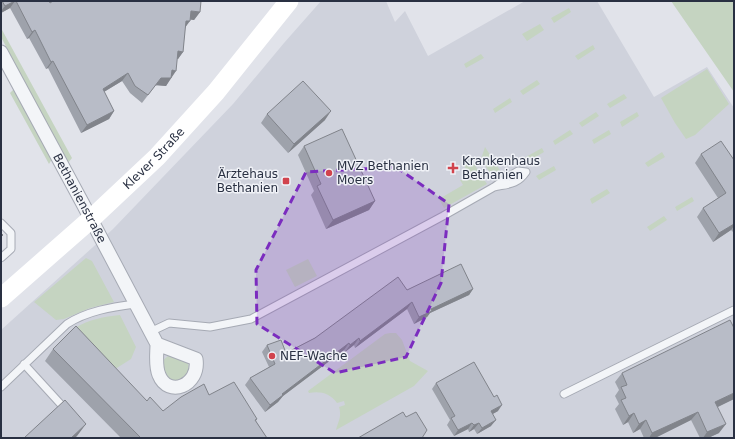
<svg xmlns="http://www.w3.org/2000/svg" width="735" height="439" font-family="'DejaVu Sans',sans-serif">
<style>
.built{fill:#cfd2dc}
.green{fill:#c5d4c1}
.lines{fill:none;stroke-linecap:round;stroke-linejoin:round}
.service-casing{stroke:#a6aab4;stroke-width:9}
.minor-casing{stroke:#a6aab4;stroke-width:15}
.service{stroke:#f3f5f8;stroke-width:7}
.minor{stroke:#f3f5f8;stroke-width:13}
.secondary{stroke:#fff;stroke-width:19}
.wall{fill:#9ea2ab}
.shaded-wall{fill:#81848b}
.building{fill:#b8bcc7;stroke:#81848b}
.marked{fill:#7b2cbf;fill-opacity:0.2;stroke:#7b2cbf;stroke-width:3;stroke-dasharray:8 5;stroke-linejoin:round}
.poi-dot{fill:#d1434d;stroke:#f0f2f7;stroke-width:1.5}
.labels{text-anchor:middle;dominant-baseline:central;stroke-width:3;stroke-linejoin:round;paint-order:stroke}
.street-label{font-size:12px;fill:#293042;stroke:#f0f2f7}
.poi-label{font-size:12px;fill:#293042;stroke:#f0f2f7;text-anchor:start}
</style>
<rect width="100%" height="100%" fill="#e1e3ea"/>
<path class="built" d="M321,1H386L395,22L405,11L428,56L525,1H597L654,97L707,67L734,108V438H1V330L113,229L233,104L284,43Z"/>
<path class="green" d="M671,1H734V92Z
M569,8L571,12L554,23L551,18Z
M540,24L544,30L527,41L522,34Z
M1,28L72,158L68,163L1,37Z
M593,45L595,49L578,60L575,56Z
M481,54L484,58L466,68L464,64Z
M707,69L729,104L695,135L686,139L675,123L661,98Z
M537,80L540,84L523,95L520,91Z
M14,89L52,159L49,164L10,93Z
M624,94L627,98L610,108L607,104Z
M510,98L512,102L495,113L493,109Z
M596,112L599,116L582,127L579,123Z
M637,112L639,116L622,127L620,122Z
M570,130L573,134L555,145L553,141Z
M609,130L611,134L594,144L592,140Z
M485,147L503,175L495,181L481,159Z
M542,148L544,152L527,162L524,158Z
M662,152L665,157L648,167L645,163Z
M463,164H474L487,184L444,208L439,199L463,185L460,180H472Z
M554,166L556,170L539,180L536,176Z
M607,189L610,193L592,204L590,199Z
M692,197L694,201L677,211L675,207Z
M664,216L667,220L650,231L647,227Z
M86,258L92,261L114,302L90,308L64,319L56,320L34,302Z
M308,259L317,276L295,287L286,270Z
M120,315L136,347L131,359L112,371L75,328C89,319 104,317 120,315Z
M390,333H396L402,340L410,361L428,371L414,386L336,430C338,422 342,417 339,407L345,405L344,401L337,403C330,393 320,391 309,393L308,391L385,334Z
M168,356L188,362L189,370L186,377L177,382L165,378L161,362Z"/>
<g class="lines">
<g class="service-casing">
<path id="service" d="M1,223L11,233V249L1,258
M150,332L169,323L210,327L251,319L443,216L494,187L508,177L518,171L526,172C517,185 508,184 494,187
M24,364L66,410
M1,387L67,324C87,311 112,307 135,304
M564,394L734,310"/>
</g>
<g class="minor-casing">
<g id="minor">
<path id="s1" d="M1,52L83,204L157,344C157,354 155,366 159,375C168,398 200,386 196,359L157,344"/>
</g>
</g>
<use href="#service" class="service"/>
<use href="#minor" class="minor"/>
<path class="secondary" id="s2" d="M1,298L91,219L157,157L216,92L289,1"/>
</g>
<path class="wall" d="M1,1H49L50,3L200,12L194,20L190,19L185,28L183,52L178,59H177L171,77L166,86L155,85L142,103L130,93L122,81L104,92L114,111L109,119L81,133L48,68L46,69L29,38L27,39L10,8L1,13Z
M267,114L325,120L288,153L261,123Z
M304,146L375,201L369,210L326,229L311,195L314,191L298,155Z
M701,154L734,160V232H733L731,230L713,242L697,217L703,208L718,198L695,163Z
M473,289L469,295L430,313L427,317L414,324L407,309L355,348L354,345L345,352L344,350L283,396L278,402L265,412L245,385L250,378L269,367L262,352L267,345L286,353L407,290Z
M53,349L147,401L163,411L209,395L257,419L256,421L267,438H121L45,361Z
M622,373L734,399L718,407L719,433L708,438H700L691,420L655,438H644L640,429L633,433L628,422L623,425L615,409L619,404L615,396L619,390L615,382Z
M436,383L498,411L492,414L491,426L477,434L474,429L469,432L468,429L454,436L447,425L450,420L432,389Z"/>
<path class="shaded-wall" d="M15,1L10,8L1,13V11L5,6Z
M191,11L200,12L194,20L185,19Z
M186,21H190L184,29Z
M35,30L29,38L27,39L32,32Z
M178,51L183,52L178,59H172Z
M53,61L48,68L46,69L51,62Z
M172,70L176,71L166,86L155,85L142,103L161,78Z
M128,73L122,81L97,96L103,89Z
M114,111L109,119L81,133L87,125Z
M331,111L325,120L288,153L294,144Z
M375,201L369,210L326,229L333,220Z
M734,224V226L731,230L713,242L719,233Z
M473,289L469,295L430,313L427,317L414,324L419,317L431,309Z
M412,302L407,309L355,348L360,341Z
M359,338L354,345L345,352L350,345Z
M349,343L344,350L283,396L278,402L265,412L270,405L282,394Z
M734,393V399L709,411L715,402Z
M502,405L498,411L486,418L491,411Z
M698,412L691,420L655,438H649L652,433Z
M634,413L628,422L623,425L629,416Z
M496,420L491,426L477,434L482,428Z
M646,420L640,429L633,433L639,424Z
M472,423L468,429L454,436L458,430Z
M479,423L474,429L469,432L474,425Z
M86,424L77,436L75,438H71Z
M726,424L719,433L708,438H703L707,432Z"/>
<path class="building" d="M2,1H15L5,6Z
M16,1H49L50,3L53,1H201L200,12L191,11L190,21H186L183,52L178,51L176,71L172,70L171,78H161L148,95L135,86L128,73L103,89L114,111L87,125L53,61L51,62L35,30L32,32Z
M303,81L331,111L294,144L267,114Z
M342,129L375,201L333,220L317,186L321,184L304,146Z
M721,141L734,160V224L719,233L703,208L726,193L701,154Z
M1,233L3,235L1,237Z
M461,264L473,289L431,309L432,311L419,317L412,302L360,341L359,338L350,345L349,343L282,394L283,395L270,405L250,378L275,364L267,345L281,340L286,353L315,338L398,277L407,290Z
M730,320L734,328V393L715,402L726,424L707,432L698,412L652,433L646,420L639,424L634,413L629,416L621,400L626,398L621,387L627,385L622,373Z
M76,326L147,401L150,397L163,411L181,397L204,384L209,395L234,382L257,419L255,420L267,438H141L53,349Z
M474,362L494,397L497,395L502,405L491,411L496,420L482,428L479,423L474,425L472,423L458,430L451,418L455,416L436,383Z
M65,400L86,424L71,438H24Z
M403,412L406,417L416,412L427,430L422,438H358Z"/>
<path class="marked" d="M396,167L449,204L441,283L406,357L335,373L257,324L256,270L306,172Z"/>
<g class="poi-dot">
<path d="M451 162h4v4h4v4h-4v4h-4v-4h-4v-4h4z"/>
<circle cx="329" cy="173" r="4"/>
<rect x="282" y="177" width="8" height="8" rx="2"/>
<circle cx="272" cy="356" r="4"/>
</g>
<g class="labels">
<g class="street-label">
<text stroke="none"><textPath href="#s2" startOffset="207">Klever Straße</textPath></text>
<text stroke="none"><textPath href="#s1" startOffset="166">Bethanienstraße</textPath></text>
</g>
<g class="poi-label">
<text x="462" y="161">Krankenhaus<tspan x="462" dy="14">Bethanien</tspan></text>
<text x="337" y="166">MVZ Bethanien<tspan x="337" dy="14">Moers</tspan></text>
<text x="278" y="174" text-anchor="end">Ärztehaus<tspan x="278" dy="14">Bethanien</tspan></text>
<text x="280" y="356">NEF-Wache</text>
</g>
</g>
<rect width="735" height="439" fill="none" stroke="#293042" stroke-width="4"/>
</svg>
